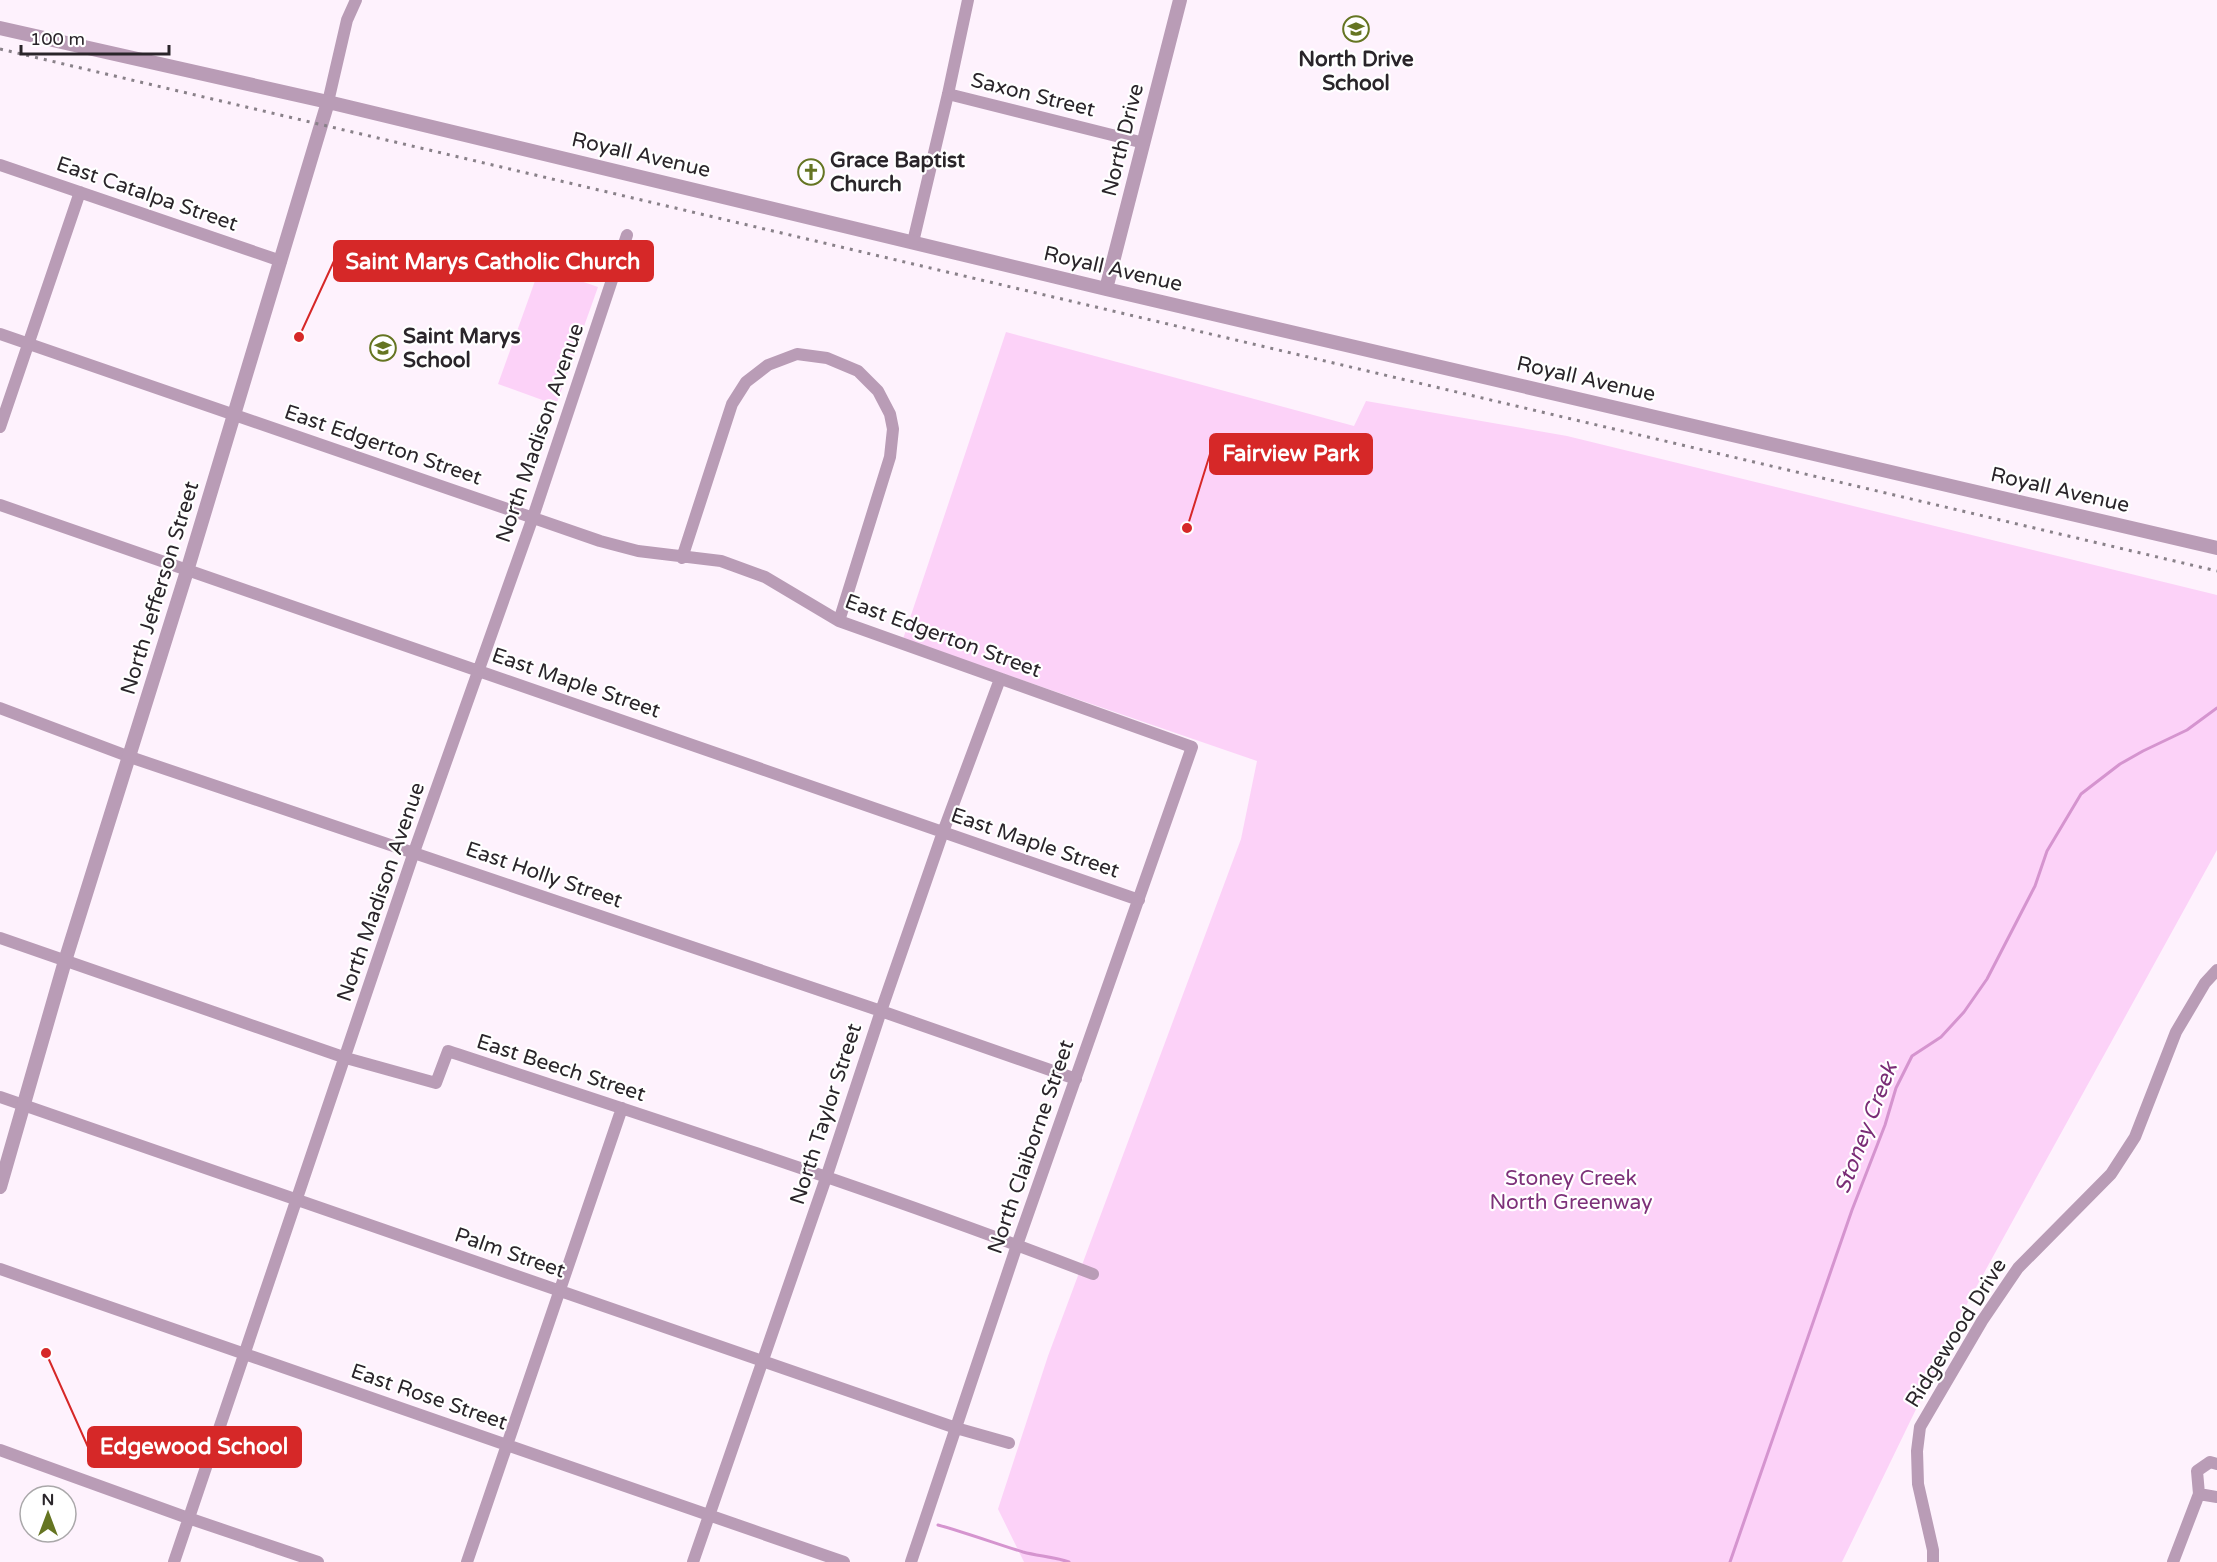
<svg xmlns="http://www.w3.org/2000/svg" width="2217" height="1562" font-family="'Varela Round',sans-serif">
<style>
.green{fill:#fcd2f8}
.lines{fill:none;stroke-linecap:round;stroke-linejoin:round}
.stream{stroke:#d594cf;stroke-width:3}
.minor{stroke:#b99cb6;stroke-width:12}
.tertiary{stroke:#b99cb6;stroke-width:14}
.rail{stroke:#898189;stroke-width:3;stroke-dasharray:3 6;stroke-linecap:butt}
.labels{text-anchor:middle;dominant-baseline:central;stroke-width:4.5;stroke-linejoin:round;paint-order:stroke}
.poi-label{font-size:21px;font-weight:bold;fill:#2a252a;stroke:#fff;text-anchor:start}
.street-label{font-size:21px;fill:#2a252a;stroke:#fff}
.park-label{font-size:21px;fill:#7d3179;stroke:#fff}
.water-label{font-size:22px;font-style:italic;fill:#7a2d76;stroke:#fff}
.leader{fill:none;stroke:#d62828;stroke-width:2}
.callout-dot{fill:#d62828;stroke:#fff;stroke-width:2}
.callout{fill:#d62828;stroke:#d62828;stroke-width:2}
.callout-label{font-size:22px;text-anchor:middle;font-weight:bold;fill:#fff}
</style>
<rect width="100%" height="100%" fill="#fef2fd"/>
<path class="green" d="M540,267L598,287L556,405L498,384Z
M1006,332L1354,426L1366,401L1567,436L2217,595V850L1968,1302L1842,1562H1024L998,1509L1048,1356L1241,839L1257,761L903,639Z"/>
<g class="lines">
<path class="stream" d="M938,1525C967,1533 994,1543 1023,1552C1038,1556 1054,1557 1069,1562
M1730,1562L1852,1210L1885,1125L1896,1088L1912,1056L1941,1037L1964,1012L1987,979L2035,886L2047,851L2081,794L2120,764L2143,751L2187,730L2217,708"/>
<path class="minor" d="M948,94L1144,143
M328,102L347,20L356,0
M0,165L281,261
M913,242L948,94L968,0
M0,334L600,541L638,551L721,561L765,577L839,621L1192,747L1017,1245L911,1562
M0,427L80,192
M0,505L1139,900
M682,558L732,404L746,382L768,365L797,354L827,358L858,371L878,391L890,414L893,429L890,457L839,621
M0,708L130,757L881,1011L1076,1079
M0,938L346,1058L436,1083L448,1051C664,1122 881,1192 1093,1274
M0,1097L956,1428L1009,1443
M0,1269L844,1562
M0,1450L188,1518L318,1562
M2199,1494L2217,1497
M174,1562L414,852L533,517L627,235
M467,1562L622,1108
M693,1562L826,1178L881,1011L943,832L1000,679
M1933,1562V1550L1918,1484L1917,1451L1920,1427L1982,1321L2018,1268L2111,1174L2135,1137L2176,1032L2205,983L2217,970
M2173,1562L2199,1494L2197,1471L2210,1462L2217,1464"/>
<path class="tertiary" d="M0,28L328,102L1106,289L2217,548
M1106,289L1180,0
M0,1187L65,961L187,571L328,102"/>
<path class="rail" d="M0,49L2217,571"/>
</g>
<defs>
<g id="school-ring" transform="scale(1.35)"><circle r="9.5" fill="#fff" stroke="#657522" stroke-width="1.5"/><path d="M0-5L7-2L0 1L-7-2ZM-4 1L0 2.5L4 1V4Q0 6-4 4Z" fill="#657522"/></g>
<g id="church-ring" transform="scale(1.35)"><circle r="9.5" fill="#fff" stroke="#657522" stroke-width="1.5"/><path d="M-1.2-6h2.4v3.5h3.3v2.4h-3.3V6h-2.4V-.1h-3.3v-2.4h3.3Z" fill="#657522"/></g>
</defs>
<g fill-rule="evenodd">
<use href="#school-ring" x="1356" y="29"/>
<use href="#church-ring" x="811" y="172"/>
<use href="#school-ring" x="383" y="348"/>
</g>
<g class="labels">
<g class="poi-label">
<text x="1356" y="59" text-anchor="middle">North Drive<tspan x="1356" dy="24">School</tspan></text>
<text x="830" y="160">Grace Baptist<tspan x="830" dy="24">Church</tspan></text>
<text x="403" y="336">Saint Marys<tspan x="403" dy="24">School</tspan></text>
</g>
<g class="street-label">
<text transform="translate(1033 95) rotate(14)">Saxon Street</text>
<text transform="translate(1123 140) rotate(-76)">North Drive</text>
<text transform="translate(641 155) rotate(13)">Royall Avenue</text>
<text transform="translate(147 194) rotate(19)">East Catalpa Street</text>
<text transform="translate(1113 269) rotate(13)">Royall Avenue</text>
<text transform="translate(1586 379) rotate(13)">Royall Avenue</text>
<text transform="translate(540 433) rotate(-71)">North Madison Avenue</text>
<text transform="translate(383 445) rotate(19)">East Edgerton Street</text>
<text transform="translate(2060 490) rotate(13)">Royall Avenue</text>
<text transform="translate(160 588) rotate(-73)">North Jefferson Street</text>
<text transform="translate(943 636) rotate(20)">East Edgerton Street</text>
<text transform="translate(576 683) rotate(19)">East Maple Street</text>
<text transform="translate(1035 843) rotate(19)">East Maple Street</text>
<text transform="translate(544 875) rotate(19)">East Holly Street</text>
<text transform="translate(381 892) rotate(-71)">North Madison Avenue</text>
<text transform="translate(561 1068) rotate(18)">East Beech Street</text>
<text transform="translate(826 1114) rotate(-72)">North Taylor Street</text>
<text transform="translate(1031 1147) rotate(-71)">North Claiborne Street</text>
<text transform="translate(510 1253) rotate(19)">Palm Street</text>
<text transform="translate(1956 1333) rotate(-58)">Ridgewood Drive</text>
<text transform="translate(429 1397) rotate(19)">East Rose Street</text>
</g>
<g class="park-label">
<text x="1571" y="1178">Stoney Creek<tspan x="1571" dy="24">North Greenway</tspan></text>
</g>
<g class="water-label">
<text transform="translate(1866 1128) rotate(-69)">Stoney Creek</text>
</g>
</g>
<path class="leader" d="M299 337L334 261M1187 528L1210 454M46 1353L88 1447"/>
<g class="callout-dot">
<circle cx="299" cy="337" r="6"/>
<circle cx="1187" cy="528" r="6"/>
<circle cx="46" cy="1353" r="6"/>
</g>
<g class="callout">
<rect x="334" y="241" width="319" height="40" rx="6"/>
<rect x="1210" y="434" width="162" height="40" rx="6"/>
<rect x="88" y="1427" width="213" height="40" rx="6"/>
</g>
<g class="callout-label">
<text x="493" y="269">Saint Marys Catholic Church</text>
<text x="1291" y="461">Fairview Park</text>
<text x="194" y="1454">Edgewood School</text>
</g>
<g transform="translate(48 1514)"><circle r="28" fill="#ffffff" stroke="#aaa8aa" stroke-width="1.5"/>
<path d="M0-4.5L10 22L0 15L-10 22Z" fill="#657522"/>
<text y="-9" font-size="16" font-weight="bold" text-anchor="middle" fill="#2a252a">N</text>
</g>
<path d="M21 45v9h148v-9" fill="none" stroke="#2a252a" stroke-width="3"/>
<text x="30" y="45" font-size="18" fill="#2a252a" stroke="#ffffff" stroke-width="4.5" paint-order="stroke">100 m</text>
</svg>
